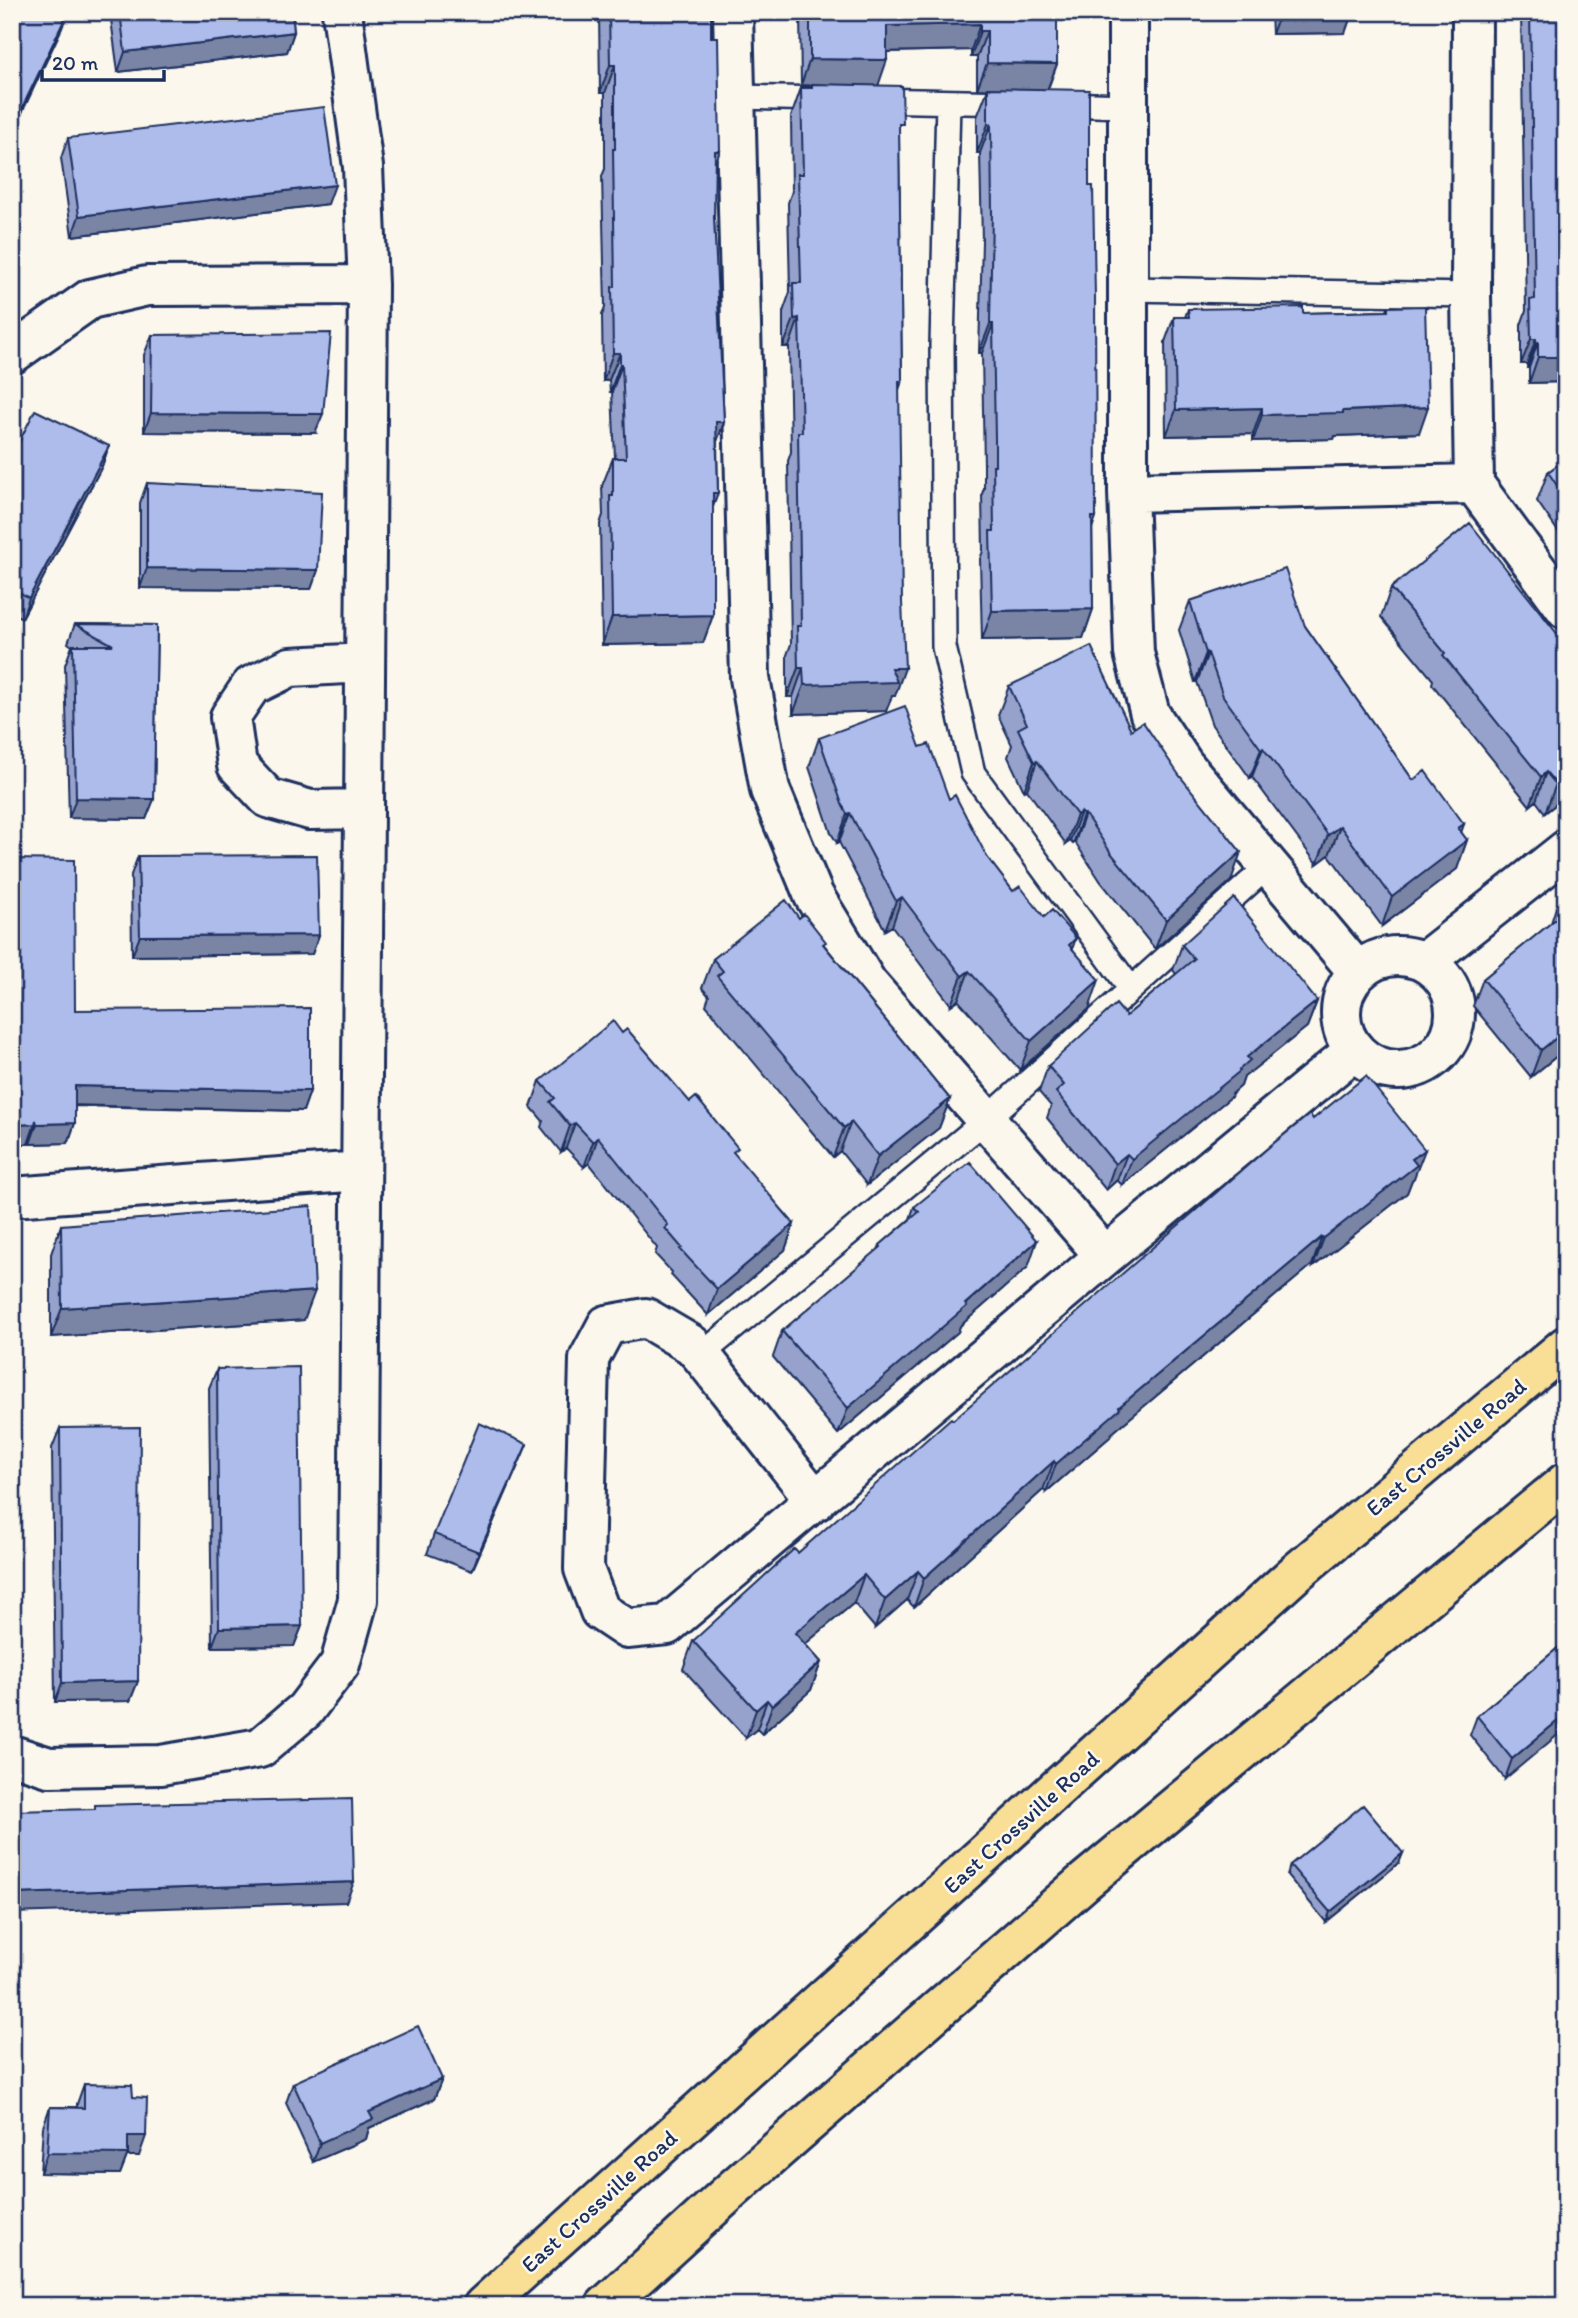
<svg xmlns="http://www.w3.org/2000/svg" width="1578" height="2318" font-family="Itim,sans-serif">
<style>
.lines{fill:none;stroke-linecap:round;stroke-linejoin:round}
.service-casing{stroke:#1b2f5e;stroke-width:28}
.minor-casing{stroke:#1b2f5e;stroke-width:44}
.primary-casing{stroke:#1b2f5e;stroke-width:44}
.service{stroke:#fbf7ec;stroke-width:23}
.minor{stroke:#fbf7ec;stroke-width:38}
.primary{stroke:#f9df96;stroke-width:38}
.wall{fill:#96a2cb;stroke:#1b2f5e;stroke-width:2}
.shaded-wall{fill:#7a84a5;stroke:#1b2f5e;stroke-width:2}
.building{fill:#aebcec;stroke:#1b2f5e;stroke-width:2}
.labels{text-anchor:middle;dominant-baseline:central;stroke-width:5;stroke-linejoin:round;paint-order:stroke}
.street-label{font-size:23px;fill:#1b2f5e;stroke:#fbf7ec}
</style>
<rect width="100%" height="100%" fill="#fbf7ec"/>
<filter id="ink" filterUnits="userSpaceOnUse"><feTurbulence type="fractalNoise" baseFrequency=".0143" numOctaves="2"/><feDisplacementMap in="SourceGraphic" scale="14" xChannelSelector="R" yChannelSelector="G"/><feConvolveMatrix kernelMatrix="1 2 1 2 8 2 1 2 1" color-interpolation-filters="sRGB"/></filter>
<g filter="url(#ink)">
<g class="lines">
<g class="service-casing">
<path id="service" d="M735,97L827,99
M871,100L1012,103
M948,102L942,345L944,647L973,773L1131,989
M1060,104L1128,106
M1128,289L1471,295
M701,1355L986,1120L1268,866"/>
</g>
<g class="minor-casing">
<path id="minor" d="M733,12L750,678L770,790L814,896L867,983L1105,1256
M1128,12V492L1134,653L1150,714L1184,765L1358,972
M1472,12L1471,295L1474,484L1566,609
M12,354L90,299L147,286L368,285
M1128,492L1474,484
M364,809L310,810L268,798L237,765L230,717L251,686L290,667L365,663
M1341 1013a57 57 0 1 1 114 0a57 57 0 1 1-114 0Z
M1424,962L1566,850
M12,1197L361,1171
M816,1501L701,1355L692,1345L646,1318L607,1325L589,1359L584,1569L600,1611L627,1629L667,1625L1105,1256L1355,1050
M12,1755L49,1767L161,1765L260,1748L305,1710L340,1664L358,1600L368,285L363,167L342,12"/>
</g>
<g class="primary-casing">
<path id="primary" d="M483,2306L1298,1571L1566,1346
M605,2306L733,2189L1084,1882L1566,1482"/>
</g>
<use href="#service" class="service"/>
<use href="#minor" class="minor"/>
<use href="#primary" class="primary"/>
</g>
<path class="wall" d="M110,12H292L294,32L287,52L118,72Z
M599,12H711L715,167L714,218L724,422L717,441L718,493L713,506V615L703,643L602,645L600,524L603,515L602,486L613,458H615L612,392H610L609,380L603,381L602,315L605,308L602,176L605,169V93H600Z
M800,12H1057V64L1048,89L1089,186L1093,609L1083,638L982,640L980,559L983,551L982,494L984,488V467L982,353H979L982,241L980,153H977V117L988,89H977V57H971V50L887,52L878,86L899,135L902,381L899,390L895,696H892L886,711L793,714V697H787V655L791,644L788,461L791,452L789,347H783V312L790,292L788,203L792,191L791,117L801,88H810L811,85H801Z
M1271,12H1352V13L1345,33L1272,34Z
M1521,12H1566V382L1529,383V368H1527V364H1521V325L1526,311Z
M68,138L328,204L72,236L61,158Z
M1388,307L1419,433L1335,436L1334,439L1253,441V434L1166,436L1165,342L1174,317H1185L1188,309L1303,313L1387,311Z
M152,335L315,433L144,432V355Z
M109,446L102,466L22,618L12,613V456Z
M1566,459V543L1537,501L1548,472Z
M147,483L318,570L311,589L140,588V503Z
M1391,588L1566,796L1545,813L1536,801L1530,806L1432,684L1433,680L1381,617Z
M1190,601L1305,626L1413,780L1464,824L1461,832L1467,840L1457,869L1382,926L1329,855L1317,864L1252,777L1250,778L1212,725L1197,682H1195L1179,630Z
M75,624L157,625L154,799L146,819L69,818L65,665L72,646L68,643Z
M1009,686L1131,730L1231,881L1155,949L1101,882L1075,842L1073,844L1070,841L1066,844L1027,790L1024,791L1008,757L1012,745L998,715Z
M819,738L920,747L949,799L987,857L1013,891L1044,917L1073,949L1089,1009L1020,1070L958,1000L951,1005L892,926L885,930L839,842L837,843L831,833L809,767Z
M138,856L319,935L312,954L132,956L131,875Z
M12,859L75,1010L310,1091L303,1111L75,1106V1123L68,1143L30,1144L29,1140L28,1144H12Z
M1566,900V1052L1564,1050L1531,1077L1473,1006L1483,979L1551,923L1556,907Z
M799,918L825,946L950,1099L939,1128L867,1185L840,1151L833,1157L706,1005L709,996L702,988L713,959Z
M1182,945L1317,1001L1307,1027L1244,1077L1241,1086L1232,1094L1231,1097L1122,1185L1117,1180L1106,1190L1047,1118L1051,1106L1039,1092L1048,1066L1126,1016L1176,974L1173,970Z
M622,1033L735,1155L794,1224L785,1250L708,1315L671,1275L672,1272L655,1254L657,1248L589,1163L584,1167L566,1148L561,1152L541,1127L543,1121L531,1107L540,1081Z
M1313,1119L1414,1178L1412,1180L1407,1193L1313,1267L1312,1265L1111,1434L1110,1437L1046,1492L1043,1490L914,1607L907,1600L875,1628L854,1603L805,1644L821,1662L811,1690L762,1734L757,1729L746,1738L683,1669L693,1641L798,1553L953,1420Z
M914,1207L1028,1267L960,1326L958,1332L838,1434L773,1357L782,1331L878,1250L880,1245L910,1219Z
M61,1225L304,1320L51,1337V1254Z
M217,1369L302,1626L294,1646L212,1647L209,1388Z
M60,1428L138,1681L130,1701L55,1702L52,1448Z
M527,1444L519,1463L472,1571L427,1554L434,1534Z
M1566,1641L1505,1779L1470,1735L1477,1716Z
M1403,1853L1399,1863L1326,1922L1287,1875L1290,1865Z
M442,2079L434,2099L369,2128L366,2139L313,2162L286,2103L293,2083Z
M84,2084L133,2097L139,2156H127L120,2174L40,2173L43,2127L50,2107H77V2104Z"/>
<path class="shaded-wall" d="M68,12L62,28L12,134V129Z
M1352,13L1345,33L1272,34L1279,15Z
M980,24L971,50L878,52L887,26Z
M980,31H987L977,57H971Z
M294,32L287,52L118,72L125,52Z
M810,59L887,60L878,86L801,85Z
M987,63L1057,64L1047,90L977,89Z
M610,65H615L605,93H600Z
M988,124H991L980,153H977Z
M715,151H720L710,179Z
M335,185L328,204L72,236L79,216Z
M799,318L789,347H783L794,319Z
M990,324H993L982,353H979Z
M1531,339H1536L1527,364H1521Z
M1538,342L1529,368H1527L1536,343Z
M613,353H620L609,380L603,381Z
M1538,357H1566V382L1529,383Z
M620,364H622L612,392H610Z
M1428,407L1419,433L1335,436L1334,439L1253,441L1262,415Z
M1262,408L1253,434L1166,436L1176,410Z
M151,413L323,414L315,433L144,432Z
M716,422H724L714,450Z
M109,446L102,466L22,618L29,598Z
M713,493H718L708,521Z
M1092,517H1096L1086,546Z
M147,568L318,570L311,589L140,588Z
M1093,609L1083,638L982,640L992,611Z
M713,615L703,643L602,645L612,617Z
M1206,653H1208L1197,682H1195Z
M798,668H803L793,697H787Z
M891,668H905L895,696H892L886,711L793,714L804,685Z
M1263,748L1252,777L1250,778L1261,749Z
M1037,761L1027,790L1024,791L1034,762Z
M1546,772L1536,801L1530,806L1541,777Z
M1566,776V796L1545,813L1556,784Z
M76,798L154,799L146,819L69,818Z
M1081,812L1070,841L1066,844L1077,815Z
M850,813L839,842L837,843L847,814Z
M1085,814L1075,842L1073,844L1083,815Z
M1464,824L1455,850L1467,840L1457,869L1382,926L1392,897L1458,828Z
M1340,826L1329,855L1317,864L1328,835Z
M1241,852L1231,881L1155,949L1166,920Z
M902,897L892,926L885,930L896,901Z
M319,935L312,954L132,956L140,936Z
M1076,938L1066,967L1069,945Z
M969,971L958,1000L951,1005L962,976Z
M1099,980L1089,1009L1020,1070L1031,1041Z
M1317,1001L1307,1027L1244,1077L1241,1086L1232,1094L1231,1097L1122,1185L1132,1159L1247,1057Z
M1566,1030V1046L1564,1050L1531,1077L1541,1050Z
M75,1086L310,1091L303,1111L68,1105Z
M950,1099L939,1128L867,1185L878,1156Z
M851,1122L840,1151L833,1157L844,1128Z
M75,1123L68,1143L30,1144L37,1124Z
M575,1123L566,1148L561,1152L570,1126Z
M35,1124L28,1144H12V1125Z
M598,1137L589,1163L584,1167L593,1142Z
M1425,1150L1414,1178L1412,1180L1407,1193L1313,1267L1324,1238L1412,1159Z
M1127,1154L1117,1180L1106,1190L1115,1164Z
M794,1224L785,1250L708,1315L717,1289Z
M1322,1237L1312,1265L1111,1434L1110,1437L1046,1492L1056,1464L1119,1407Z
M1037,1241L1028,1267L960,1326L958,1332L838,1434L848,1408Z
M315,1291L304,1320L51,1337L62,1308Z
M527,1444L519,1463L472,1571L479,1552Z
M1054,1461L1043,1490L914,1607L924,1578Z
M918,1571L907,1600L875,1628L885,1600Z
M864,1575L854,1603L785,1661L795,1633Z
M302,1626L294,1646L212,1647L219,1628Z
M821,1662L811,1690L762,1734L772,1706Z
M138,1681L130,1701L55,1702L62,1683Z
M767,1700L757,1729L746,1738L756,1710Z
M1566,1714V1728L1505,1779L1512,1759Z
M1403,1853L1399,1863L1326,1922L1330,1912Z
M354,1882L346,1902L12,1913V1894Z
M442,2079L434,2099L369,2128L366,2139L313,2162L320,2143L369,2112Z
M128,2136H146L139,2156H127L120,2174L40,2173L47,2153Z"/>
<path class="building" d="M12,12H68L12,129Z
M120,12H292L294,32L125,52Z
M609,12H711V37H718L720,151H715L714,218L724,422H716L718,493H713V615L612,617L610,496H613V458H626L622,364H620V353H613L612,287H615L613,149H615V65H610Z
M810,12H1057V64L987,63V31H980V24L887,26V60L810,59Z
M1279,12H1352V13L1279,15Z
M1530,12H1566V357H1538V342L1536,343V339H1531L1530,300L1535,299Z
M812,84L902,86L903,124H899L902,381H899L902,602L905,668H891L897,682L804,685L803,668H798L797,626H801L798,432H802L799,318L794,319L793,283H801L798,174H803L801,88H812Z
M988,88L1089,90V186H1093L1095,297L1096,517H1092L1093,609L992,611L990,531H994L993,465H995V439L993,324H990L992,212L991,124H988Z
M324,107L335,185L79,216L68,138Z
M1425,306L1428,407L1343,411V413L1262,415V408L1176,410L1174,317H1189L1188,309L1303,307V313L1388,311V307Z
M331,333L323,414L151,413L152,335Z
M35,410L109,446L29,598L12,589V456Z
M1566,459V499L1548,472Z
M147,483L322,492L318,570L147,568Z
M1470,523L1566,645V776L1556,784L1546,772L1541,777L1443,655L1445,653L1391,588Z
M1285,569L1305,626L1413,780L1425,771L1464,824L1458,828L1467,840L1392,897L1340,826L1328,835L1263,748L1261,749L1223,696L1208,653H1206L1190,601Z
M75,624L157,625L154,799L76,798L73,645H113Z
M1091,646L1131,730L1143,722L1179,775L1241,852L1166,920L1111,853L1085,814L1083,815L1081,812L1077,815L1037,761L1034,762L1018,729L1027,724L1009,686Z
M905,706L920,747L929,744L949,799L955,795L987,857L1013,891L1020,886L1044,917L1052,910L1076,938L1069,945L1099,980L1031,1041L969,971L962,976L902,897L896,901L850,813L847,814L842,804L819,738Z
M317,855L319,935L140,936L138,856Z
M12,859L74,860L75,1010L310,1008V1091L75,1086V1123L37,1124L36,1120L35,1124L12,1125Z
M1234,898L1317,1001L1247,1057L1250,1060L1239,1070L1240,1071L1132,1159L1127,1154L1115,1164L1056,1092L1064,1085L1048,1066L1116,1004L1126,1016L1194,959L1182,945Z
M786,900L799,918L804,914L826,942L823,944L950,1099L878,1156L851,1122L844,1128L717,976L723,971L713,959Z
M1566,900V1030L1541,1050L1483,979L1563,913L1556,907Z
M613,1021L622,1033L627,1029L690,1102L696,1097L738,1148L733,1152L794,1224L717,1289L680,1249L682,1248L665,1228L668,1225L598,1137L593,1142L575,1123L570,1126L550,1102L555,1098L540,1081Z
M1366,1076L1425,1150L1412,1159L1417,1165L1324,1238L1322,1237L1119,1407L1120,1409L1056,1464L1054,1461L924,1578L918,1571L885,1600L864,1575L795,1633L821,1662L772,1706L767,1700L756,1710L693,1641L794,1549L798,1553L951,1418L953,1420L1269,1147L1310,1114L1313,1119Z
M970,1162L1037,1241L965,1304L967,1306L848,1408L782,1331L881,1247L880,1245L919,1212L914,1207Z
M311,1206L315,1291L62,1308L61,1225Z
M299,1367L302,1626L219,1628L217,1369Z
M479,1423L527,1444L479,1552L434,1534Z
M140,1427L138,1681L62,1683L60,1428Z
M1566,1641V1714L1512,1759L1477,1716Z
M352,1799L354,1882L12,1894V1811L95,1809V1805Z
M1363,1805L1403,1853L1330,1912L1290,1865Z
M418,2026L442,2079L369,2112L373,2119L320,2143L293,2083Z
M84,2084L132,2085L133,2097L147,2098L146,2136H128V2154L47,2153L50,2107L84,2108Z"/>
</g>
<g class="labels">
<g class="street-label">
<text transform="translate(1446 1447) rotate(-40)">East Crossville Road</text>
<text transform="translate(1021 1822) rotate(-42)">East Crossville Road</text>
<text transform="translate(599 2201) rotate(-42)">East Crossville Road</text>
</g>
</g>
<rect width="1578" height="2318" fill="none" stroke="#fbf7ec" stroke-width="42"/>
<rect x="21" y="21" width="1536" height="2276" fill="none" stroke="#1b2f5e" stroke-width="2.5" filter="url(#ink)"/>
<path d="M42 70v10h122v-10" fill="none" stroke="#1b2f5e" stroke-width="3.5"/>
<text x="52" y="70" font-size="21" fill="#1b2f5e" stroke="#fbf7ec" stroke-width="5" paint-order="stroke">20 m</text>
</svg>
